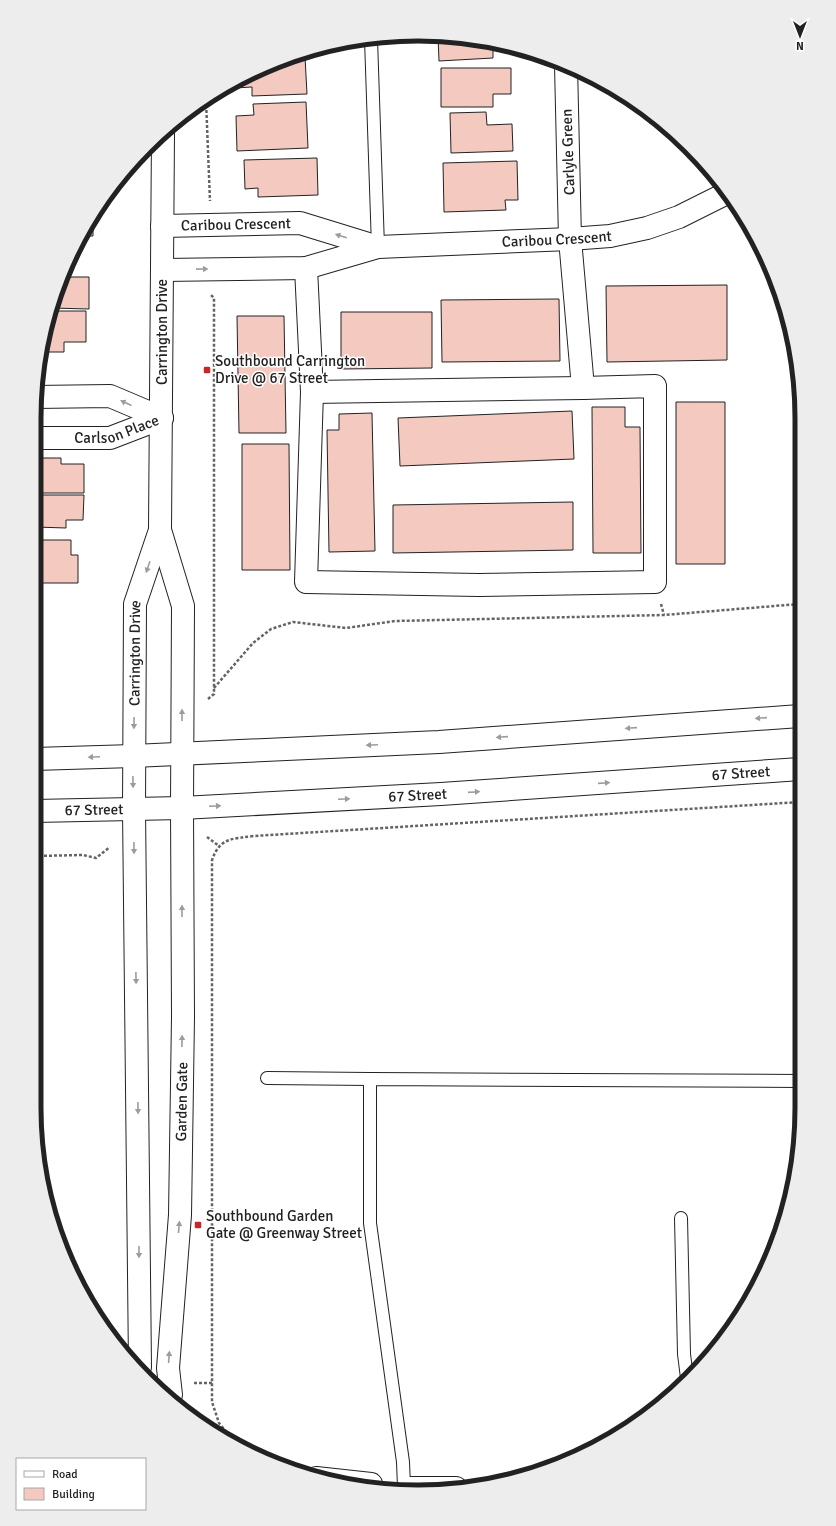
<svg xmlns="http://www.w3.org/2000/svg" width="836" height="1526" font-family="Signika,sans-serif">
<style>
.building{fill:#f3c9c0;stroke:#222}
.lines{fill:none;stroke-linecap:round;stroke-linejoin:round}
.lane-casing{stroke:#222;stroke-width:14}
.street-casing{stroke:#222;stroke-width:24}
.secondary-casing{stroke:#222;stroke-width:24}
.primary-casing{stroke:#222;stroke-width:24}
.path{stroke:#646464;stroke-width:2.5;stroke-dasharray:3 2;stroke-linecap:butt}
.lane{stroke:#fff;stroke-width:12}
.street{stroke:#fff;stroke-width:22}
.secondary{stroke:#fff;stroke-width:22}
.primary{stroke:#fff;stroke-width:22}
.oneway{fill:#9c9c9c}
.poi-dot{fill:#c62828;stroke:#fff;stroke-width:1.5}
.labels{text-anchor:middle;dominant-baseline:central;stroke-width:3;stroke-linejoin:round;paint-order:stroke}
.street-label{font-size:15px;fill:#222;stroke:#fff}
.poi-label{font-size:15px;fill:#222;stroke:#fff;text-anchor:start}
.rim{fill:none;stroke:#222;stroke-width:5}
</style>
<rect width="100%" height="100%" fill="#fff"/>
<path class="building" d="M438,36L468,37L493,43V58L439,61Z
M305,57L307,94L252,96V87L235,88V82L248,74L290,58Z
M441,68H511V94H493V107H441Z
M306,102L308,148L237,151L236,116L254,115L253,104Z
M486,112L487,125L512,124L513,151L451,153L450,113Z
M317,158L318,195L258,197V188L245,189L244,160Z
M517,161L518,200H505L506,210L444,212L443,163Z
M93,216V236H81L85,226Z
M66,273V277H89V309L51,308Z
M727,285V360L607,362L606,286Z
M559,299L560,361L442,362L441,300Z
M50,311H86V342H64V352H42L47,318Z
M341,312H432V368L341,369Z
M237,316H284L286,433H239Z
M676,402H725V564H676Z
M592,407H625V427H640L641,553H593Z
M572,411L574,459L400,466L398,418Z
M372,413L375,551L329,552L327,430H339V414Z
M242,444H289L290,570H242Z
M35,458H61V464H84V493H35Z
M35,495H84L83,520H66V528L35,527Z
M573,502V550L393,553V505Z
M35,540H71V555H78V583H35Z"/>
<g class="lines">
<g class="lane-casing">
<path id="lane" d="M371,39L378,247
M267,1078L370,1079L801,1081
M370,1079V1223L403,1462L404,1487
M681,1218L684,1354L687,1378"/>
</g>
<g class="street-casing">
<g id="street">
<path id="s1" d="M162,226L300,223L378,247"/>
<path d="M306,268L312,392L306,582L479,585L655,582V386L583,388L570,239L566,65"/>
<path id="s2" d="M163,270L306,268L378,247L570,239L610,236L647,228L679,217L727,193"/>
<path d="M312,392L583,388"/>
<path d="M35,397L110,396L162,418"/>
<path id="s3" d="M35,438H110L162,418"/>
<path d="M134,809L140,1367"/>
<path id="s4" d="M171,1395L168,1368L180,1215L183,1017L182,808"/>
<path d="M316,1478L371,1484"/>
<path d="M410,1488H456"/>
</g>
</g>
<g class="secondary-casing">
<g id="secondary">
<path d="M163,134L160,530L183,606L182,808"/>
<path id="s5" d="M134,809L135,604L160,530"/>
</g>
</g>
<g class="primary-casing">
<g id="primary">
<path d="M34,759L133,756L439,742L800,716"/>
<path id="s6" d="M34,811L182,808L441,794L800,769"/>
</g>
</g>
<path class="path" d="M206,100L210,201
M661,604L664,615
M214,688L253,643L271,629L293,622L346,628L395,621L664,615L799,604
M208,699L214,694V298L210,294
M207,837L219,846
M34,856L83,855L96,858L110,847
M194,1383H212
M233,1440L219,1423L212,1402V860C220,837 233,839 254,836L800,802"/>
<use href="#lane" class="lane"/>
<use href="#street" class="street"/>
<use href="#secondary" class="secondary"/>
<use href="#primary" class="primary"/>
</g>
<defs><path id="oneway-solid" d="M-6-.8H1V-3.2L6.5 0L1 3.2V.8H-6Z"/></defs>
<g class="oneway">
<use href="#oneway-solid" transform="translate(341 236) rotate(-163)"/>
<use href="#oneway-solid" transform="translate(202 269) rotate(-1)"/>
<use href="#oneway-solid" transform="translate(126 403) rotate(-156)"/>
<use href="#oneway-solid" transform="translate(148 567) rotate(109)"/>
<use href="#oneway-solid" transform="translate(182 715) rotate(-90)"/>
<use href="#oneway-solid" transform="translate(761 718) rotate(176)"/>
<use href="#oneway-solid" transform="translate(134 723) rotate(91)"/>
<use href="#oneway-solid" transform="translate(631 728) rotate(176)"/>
<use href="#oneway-solid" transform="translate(502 737) rotate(176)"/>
<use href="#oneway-solid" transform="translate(372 745) rotate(177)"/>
<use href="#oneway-solid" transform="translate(94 757) rotate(178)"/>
<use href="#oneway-solid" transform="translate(133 782) rotate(89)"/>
<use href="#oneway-solid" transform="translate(604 783) rotate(-4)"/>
<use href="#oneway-solid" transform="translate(474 792) rotate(-4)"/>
<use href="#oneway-solid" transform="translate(344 799) rotate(-3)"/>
<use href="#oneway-solid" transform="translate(215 806) rotate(-3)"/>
<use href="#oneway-solid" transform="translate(134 848) rotate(89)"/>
<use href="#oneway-solid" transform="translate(182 911) rotate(-90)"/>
<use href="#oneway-solid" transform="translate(136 978) rotate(89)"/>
<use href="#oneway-solid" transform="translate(182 1041) rotate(-89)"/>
<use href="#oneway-solid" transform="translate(138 1108) rotate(89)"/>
<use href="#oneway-solid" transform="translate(179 1227) rotate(-85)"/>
<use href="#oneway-solid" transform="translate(139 1252) rotate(90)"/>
<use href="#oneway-solid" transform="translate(169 1357) rotate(-86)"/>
</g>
<g class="poi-dot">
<rect x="203" y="366" width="8" height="8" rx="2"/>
<rect x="194" y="1221" width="8" height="8" rx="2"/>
</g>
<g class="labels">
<g class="street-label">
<text transform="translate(568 152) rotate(-92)">Carlyle Green</text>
<text stroke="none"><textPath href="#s1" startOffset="74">Caribou Crescent</textPath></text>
<text stroke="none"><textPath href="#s2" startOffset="397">Caribou Crescent</textPath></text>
<text transform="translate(162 332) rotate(-90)">Carrington Drive</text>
<text stroke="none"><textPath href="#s3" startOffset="83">Carlson Place</textPath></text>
<text stroke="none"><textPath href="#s5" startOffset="156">Carrington Drive</textPath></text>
<text stroke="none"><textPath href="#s6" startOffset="708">67 Street</textPath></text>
<text stroke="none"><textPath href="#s6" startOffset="384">67 Street</textPath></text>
<text stroke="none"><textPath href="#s6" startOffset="60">67 Street</textPath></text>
<text stroke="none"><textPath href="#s4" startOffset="294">Garden Gate</textPath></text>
</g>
<g class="poi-label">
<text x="215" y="361">Southbound Carrington<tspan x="215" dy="17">Drive @ 67 Street</tspan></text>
<text x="206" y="1216">Southbound Garden<tspan x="206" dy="17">Gate @ Greenway Street</tspan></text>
</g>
</g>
<path d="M0 0H836V1526H0ZM418 41H418A377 377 0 0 1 795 418V1108A377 377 0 0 1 418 1485H418A377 377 0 0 1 41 1108V418A377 377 0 0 1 418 41Z" fill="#ededed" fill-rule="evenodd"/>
<path class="rim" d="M418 41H418A377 377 0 0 1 795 418V1108A377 377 0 0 1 418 1485H418A377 377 0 0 1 41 1108V418A377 377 0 0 1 418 41Z"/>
<rect x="16" y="1458" width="130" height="52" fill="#ffffff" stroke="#a7a7a7"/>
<rect x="24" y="1471" width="20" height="6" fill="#ffffff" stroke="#a7a7a7"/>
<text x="52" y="1478" font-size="12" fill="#222222">Road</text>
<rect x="24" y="1488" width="20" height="12" fill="#f3c9c0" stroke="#a7a7a7"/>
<text x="52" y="1498" font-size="12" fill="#222222">Building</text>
<g transform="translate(800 36) rotate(180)" stroke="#ffffff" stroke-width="3" paint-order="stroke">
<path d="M0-3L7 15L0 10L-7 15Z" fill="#222222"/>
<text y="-6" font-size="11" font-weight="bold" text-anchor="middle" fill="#222222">N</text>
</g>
</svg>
